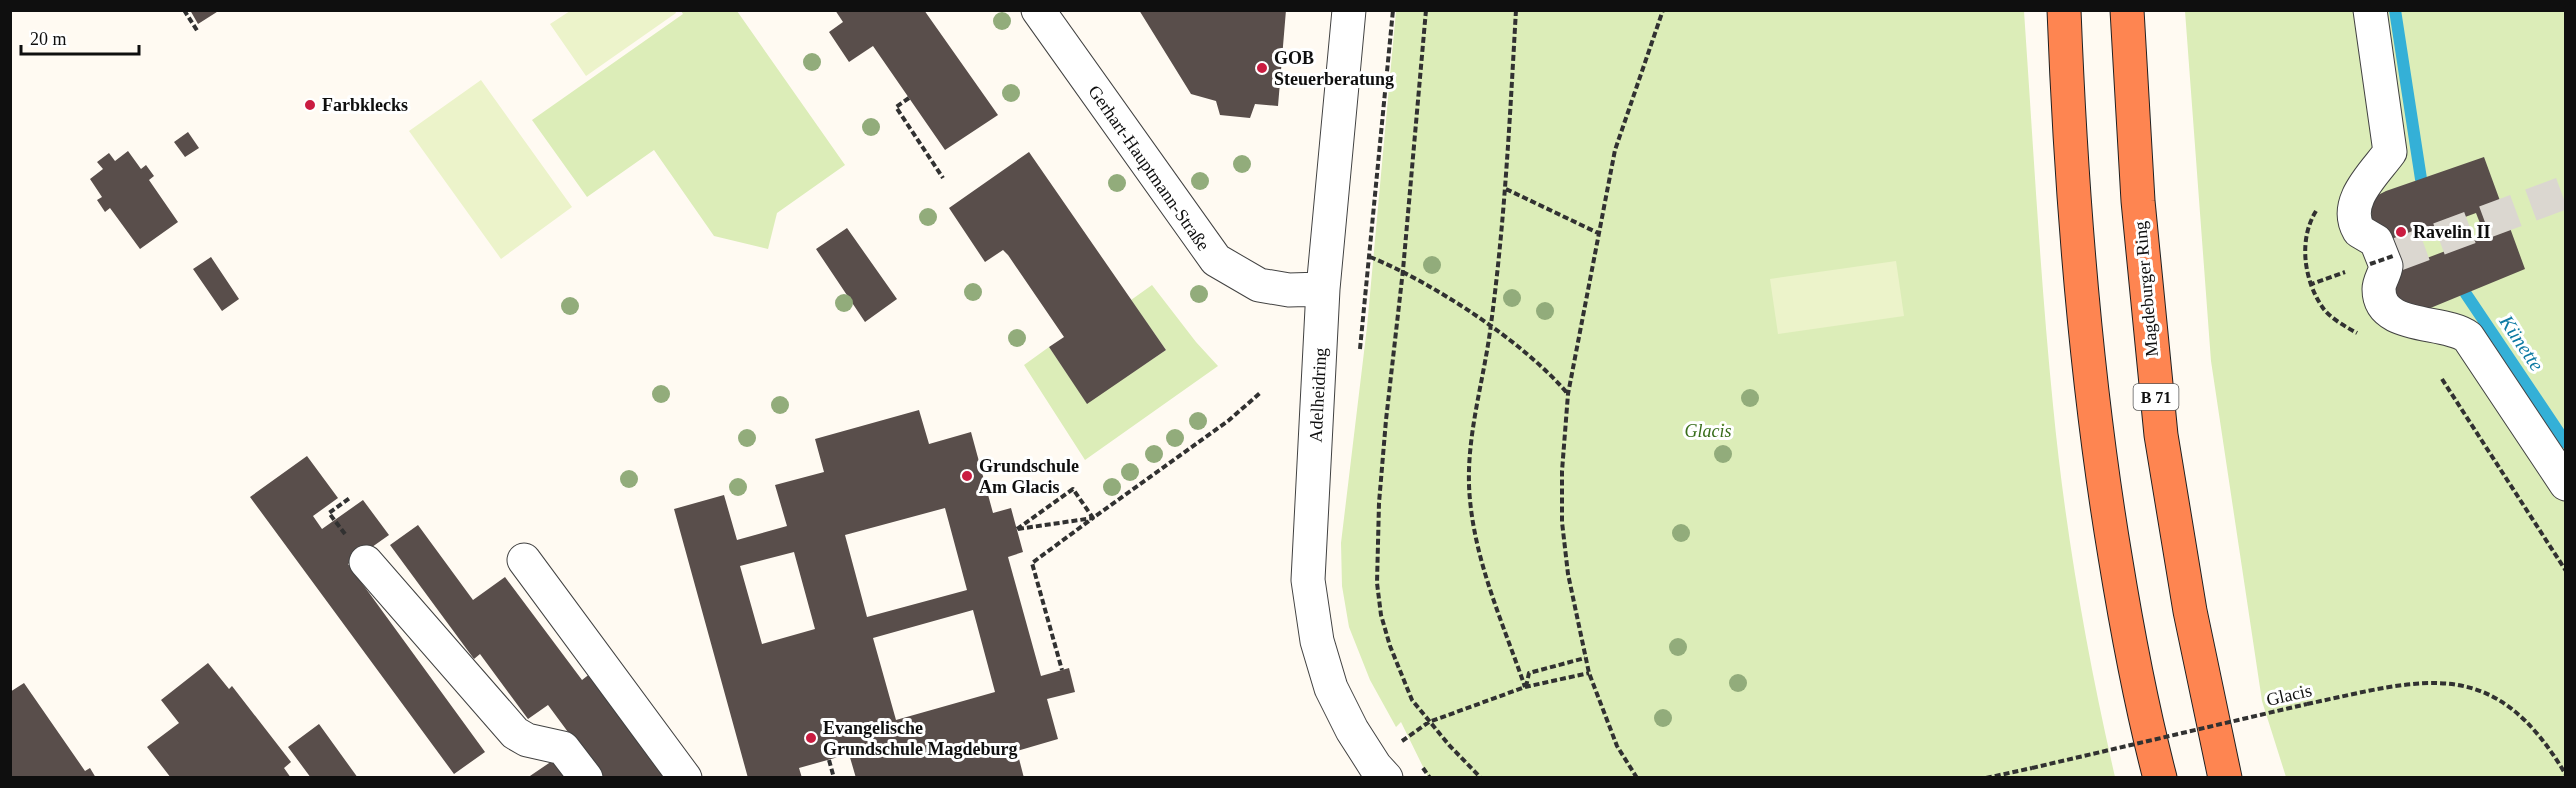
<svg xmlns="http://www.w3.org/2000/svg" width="2576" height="788" font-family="'Times New Roman',serif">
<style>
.green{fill:#dcedb8}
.pitch{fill:#ecf3ca}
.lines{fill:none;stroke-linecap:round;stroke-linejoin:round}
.stream{stroke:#34b0d7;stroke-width:12}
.building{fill:#594e4b;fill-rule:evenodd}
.minor-tunnel{stroke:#dbd7d0;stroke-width:33;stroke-dasharray:33 16;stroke-linecap:butt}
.minor-casing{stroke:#424242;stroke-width:35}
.highway-casing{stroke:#202020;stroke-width:35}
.path{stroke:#313131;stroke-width:4;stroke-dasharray:6 3;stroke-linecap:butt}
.minor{stroke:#fff;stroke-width:33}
.highway{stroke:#fe8551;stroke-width:33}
.path-bridge{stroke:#313131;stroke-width:4;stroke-dasharray:6 3;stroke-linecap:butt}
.tree{fill:#92ac7b}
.poi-dot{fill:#ca1c40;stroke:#fff;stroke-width:2}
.labels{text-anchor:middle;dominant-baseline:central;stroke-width:6;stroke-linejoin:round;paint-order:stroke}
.shield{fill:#fff;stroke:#575757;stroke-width:1.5}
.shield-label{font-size:16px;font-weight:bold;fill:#0f0f0f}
.poi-label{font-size:18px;font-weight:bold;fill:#0f0f0f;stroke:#fff;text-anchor:start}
.street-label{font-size:18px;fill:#0f0f0f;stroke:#fff}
.park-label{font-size:18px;font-style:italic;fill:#386d1a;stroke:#fff}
.water-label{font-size:20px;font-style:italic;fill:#0e7aa3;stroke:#fff}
</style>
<rect width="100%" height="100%" fill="#fffaf2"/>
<path class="green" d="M681,11H737L845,165L777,213L768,249L714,236L654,150L587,197L532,120L683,14Z
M1396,11H2024C2033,142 2040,274 2053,405C2065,530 2087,655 2115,777H1428L1401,722L1396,727L1370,680L1349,627L1342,586L1341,543L1367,327Z
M2185,11H2565V777H2286L2262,701L2211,361Z
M1152,285L1196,342L1218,366L1085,460L1024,365L1049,347L1087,403L1166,350L1131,300Z"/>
<path class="pitch" d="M675,11L676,13L586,76L550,24L570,11Z
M481,80L572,207L501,259L409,131Z
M1896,261L1904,316L1778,334L1770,279Z"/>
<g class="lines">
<path class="stream" d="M2395,10L2421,179
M2466,294L2566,443"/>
</g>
<path class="building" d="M190,10H220L198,24Z
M835,10H924L998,115L945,150L873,46L849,62L829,32L843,22Z
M1139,10H1286L1278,106L1255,104L1250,118L1220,115L1216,101L1191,94Z
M188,132L199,148L185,157L174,142Z
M128,151L141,169L146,165L154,176L149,180L178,222L140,249L110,208L105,212L97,200L102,197L90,179L103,169L97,162L109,153L115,161Z
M1029,152L1166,350L1087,404L1049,347L1064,337L1008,255L1003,250L985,262L949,208Z
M2484,157L2525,269L2428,309L2409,311L2394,294L2398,269L2485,236L2476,213L2389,245L2372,219L2371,207L2376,196L2386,191Z
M847,228L897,299L865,322L816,249Z
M211,257L239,299L222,311L193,269Z
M919,410L929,444L971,432L993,513L1011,508L1023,552L1008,557L1041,676L1069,668L1075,692L1047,699L1058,739L1017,751L1024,778H856L849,754L799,768L802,778H748L674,509L724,495L737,540L787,526L775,485L824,472L815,439ZM945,508L967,590L867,617L845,535ZM794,552L815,629L762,644L740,566ZM973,610L995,692L896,720L873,638Z
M307,456L338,498L313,516L322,529L363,500L389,535L348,564L485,752L454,774L250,497Z
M418,525L473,600L505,577L582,680L591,673L668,778H602L548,705L528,719L480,654L474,659L390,545Z
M208,663L229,689L232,686L291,762L284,768L291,778H171L147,747L179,723L161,700Z
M24,683L85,771L90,768L96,778H10V692Z
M319,724L358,778H311L288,747Z
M555,759L568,778H527Z"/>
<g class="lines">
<path class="minor-tunnel" d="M2393,256L2566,192"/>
<g class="minor-casing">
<path id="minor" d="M1038,10L1216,260L1259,285L1289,290L1323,289
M1349,10L1323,289L1308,580L1317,641L1331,688L1352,730L1375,766L1386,778
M2370,10L2390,152C2374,174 2342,202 2359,231L2376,241L2386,266C2385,274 2379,281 2379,289C2379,331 2444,319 2468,337L2566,484
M524,560L685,778
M366,562L515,733L527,740L563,748L586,778"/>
</g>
<g class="highway-casing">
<path id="highway" d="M2064,10C2071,193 2085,376 2115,556C2127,630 2141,705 2160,778
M2127,10L2138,201L2161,435L2190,611L2225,778"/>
</g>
<path class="path" d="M184,10L198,32
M1426,10L1403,270L1386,420L1379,503L1377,583L1381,615L1390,646L1412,700L1449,745L1481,778
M1516,10C1510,115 1505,220 1491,324C1484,382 1464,441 1470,500C1476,565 1504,626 1525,687
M909,98L896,107L943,178
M1506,189L1598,233
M2316,211C2298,240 2304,281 2323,308C2330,318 2346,327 2357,333
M1370,257C1432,282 1524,342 1567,393
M2309,285L2345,272
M1360,349L1393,10
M2442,379L2566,571
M1017,529L1073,489L1093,518L1228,421L1260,393
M1018,529L1093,518L1032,563L1062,670
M345,534L329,513L351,497
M1526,687L1529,673L1585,658
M2307,704C2425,679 2494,653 2566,775
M1402,741L1429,722L1525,687L1589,673
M829,760L834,778
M1423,768L1430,778
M1637,778L1617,746L1589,673L1568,574L1562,522V471L1568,394L1615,150L1663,10
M1986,778L2032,768"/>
<use href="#minor" class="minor"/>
<use href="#highway" class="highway"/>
<path class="path-bridge" d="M2370,264L2393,256
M2032,768L2307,704"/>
</g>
<g class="tree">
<circle cx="1002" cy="21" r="9"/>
<circle cx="812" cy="62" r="9"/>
<circle cx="1011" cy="93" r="9"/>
<circle cx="871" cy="127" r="9"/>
<circle cx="1242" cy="164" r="9"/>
<circle cx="1200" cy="181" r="9"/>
<circle cx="1117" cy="183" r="9"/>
<circle cx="928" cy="217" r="9"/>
<circle cx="1432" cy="265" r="9"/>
<circle cx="973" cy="292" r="9"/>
<circle cx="1199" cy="294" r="9"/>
<circle cx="1512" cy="298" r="9"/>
<circle cx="844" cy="303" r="9"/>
<circle cx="570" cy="306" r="9"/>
<circle cx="1545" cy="311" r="9"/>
<circle cx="1017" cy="338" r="9"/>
<circle cx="661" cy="394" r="9"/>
<circle cx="1750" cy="398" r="9"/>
<circle cx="780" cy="405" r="9"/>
<circle cx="1198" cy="421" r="9"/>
<circle cx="747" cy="438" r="9"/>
<circle cx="1175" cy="438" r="9"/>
<circle cx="1154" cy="454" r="9"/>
<circle cx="1723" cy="454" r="9"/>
<circle cx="1130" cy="472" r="9"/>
<circle cx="629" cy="479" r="9"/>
<circle cx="738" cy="487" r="9"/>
<circle cx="1112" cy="487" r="9"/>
<circle cx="1681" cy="533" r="9"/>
<circle cx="1678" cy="647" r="9"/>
<circle cx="1738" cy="683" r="9"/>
<circle cx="1663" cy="718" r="9"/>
</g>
<g class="poi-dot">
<circle cx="1262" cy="68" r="6"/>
<circle cx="310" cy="105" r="6"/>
<circle cx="2401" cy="232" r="6"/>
<circle cx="967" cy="476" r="6"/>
<circle cx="811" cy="738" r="6"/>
</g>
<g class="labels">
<rect class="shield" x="2133.5" y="384" width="45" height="26" rx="4.5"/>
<g class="shield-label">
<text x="2156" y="397">B 71</text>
</g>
<g class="poi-label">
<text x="1274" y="58">GOB<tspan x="1274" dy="21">Steuerberatung</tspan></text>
<text x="322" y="105">Farbklecks</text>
<text x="2413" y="232">Ravelin II</text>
<text x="979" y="466">Grundschule<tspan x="979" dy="21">Am Glacis</tspan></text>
<text x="823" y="728">Evangelische<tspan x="823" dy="21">Grundschule Magdeburg</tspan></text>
</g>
<g class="street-label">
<text transform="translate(1149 168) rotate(55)">Gerhart-Hauptmann-Straße</text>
<text transform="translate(2146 289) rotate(-95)">Magdeburger Ring</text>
<text transform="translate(1318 395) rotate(-87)">Adelheidring</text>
<text transform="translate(2289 695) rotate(-13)">Glacis</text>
</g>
<g class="park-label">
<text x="1708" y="431">Glacis</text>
</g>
<g class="water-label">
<text transform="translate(2522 343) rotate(56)">Künette</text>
</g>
</g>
<rect width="2576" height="788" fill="none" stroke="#0f0f0f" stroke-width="24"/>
<path d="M21 45v9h118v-9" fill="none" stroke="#0f0f0f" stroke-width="3"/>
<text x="30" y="45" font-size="18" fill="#0f0f0f" stroke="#ffffff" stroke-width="4.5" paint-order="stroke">20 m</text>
</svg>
